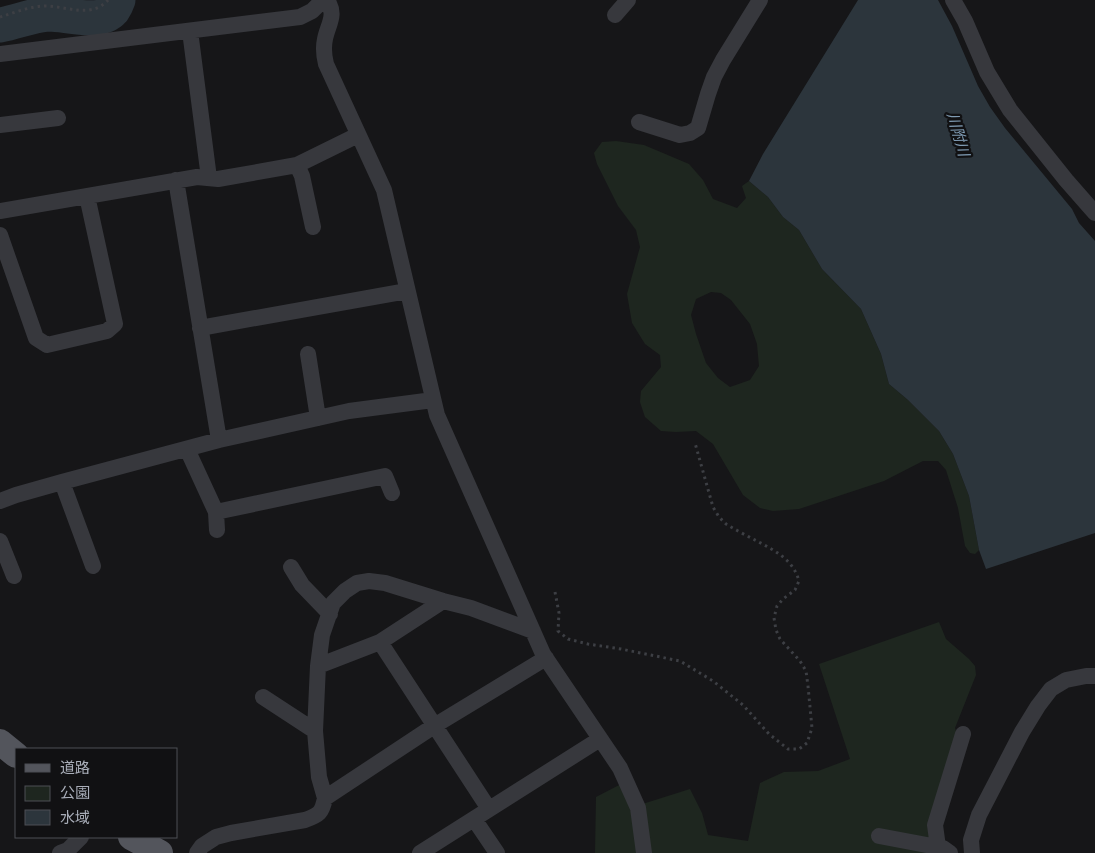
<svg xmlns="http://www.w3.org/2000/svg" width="1095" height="853" font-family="'Exo 2','Noto Sans JP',sans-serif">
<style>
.green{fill:#1e261f;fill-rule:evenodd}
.water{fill:#2c353c}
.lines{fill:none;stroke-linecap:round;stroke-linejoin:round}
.river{stroke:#2c353c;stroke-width:35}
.path{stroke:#3d3f44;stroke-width:3;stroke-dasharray:2.5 4;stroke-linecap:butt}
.minor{stroke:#37383d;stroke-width:16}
.primary{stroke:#53555c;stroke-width:26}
.labels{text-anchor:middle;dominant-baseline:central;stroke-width:4.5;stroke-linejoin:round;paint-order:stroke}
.water-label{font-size:15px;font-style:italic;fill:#7f9bb3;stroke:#111113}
</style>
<rect width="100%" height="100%" fill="#161618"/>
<path class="green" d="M616,141L644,145L689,164L703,180L713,199L737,208L746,198L742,186L749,181L768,197L783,217L799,230L822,269L861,309L881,354L889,384L908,400L939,431L953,454L969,496L979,550L975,554L970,553L965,546L958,508L946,470L938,461H923L884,481L799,509L773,511L760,508L743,495L713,444L696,431L676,432L661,431L645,417L640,402L641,391L661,367L660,355L645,344L632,323L627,294L640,247L636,230L618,206L597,164L594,153L602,142ZM711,292L721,293L731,300L750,324L757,344L759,366L750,380L730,387L718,378L706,363L696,334L691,315L696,299Z
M939,622L946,639L969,659L975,666L976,675L955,728L962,748L938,827L941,853H595L596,797L623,783L633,807L690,789L702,813L708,835L748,841L760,783L784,772L818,771L850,759L819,664Z"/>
<path class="water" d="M858,0H938L952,26L978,86L990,107L1005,128L1072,209L1079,223L1095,241V533L986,569L979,550L969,496L953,454L939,431L908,400L889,384L881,354L861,309L822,269L799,230L783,217L768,197L749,181L763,154Z"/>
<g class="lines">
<path class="river" d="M0,25C17,22 32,15 49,14C66,14 100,25 113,10C115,7 117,3 118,0"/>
<path class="path" d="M0,17C14,13 30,6 45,6C67,6 91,19 108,0
M555,592L559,613L558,631L568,639L588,644L621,649L680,661L713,681L743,705L769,734L788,749H799L807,743L812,728L808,686L806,671L800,661L780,639L776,630L774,618L777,606L783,599L795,590L799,581C793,559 775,551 757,541C747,536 736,530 726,524L719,517L713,507L695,443"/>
<path class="minor" d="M327,0C337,15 328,24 325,39C323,48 324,56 326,64L384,190L437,415L543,654L620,768L638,808L644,853
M953,0L965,21L987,72L1010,110L1066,180L1095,213
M615,15L628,0
M190,31L209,178
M0,54L300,17L312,11L323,0
M639,122L680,135L690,133L698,128L708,94L714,77L723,60L760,0
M0,125L58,118
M297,165L302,176L313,227
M176,180L219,440
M0,211L197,177L218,179L297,165L358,135
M0,235L36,338L47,345L107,331L115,324L87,196
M200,328L407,291
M308,354L318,418
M187,449L216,512L217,530
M62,482L93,566
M0,501L16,495L62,482L219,440L349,411L433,400
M216,512L385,476L392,493
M0,541L14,576
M291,567L302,585L330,614
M380,642L489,809
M318,666L380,642L443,601
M263,697L315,731
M325,798L319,777L315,731L318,666L322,635L333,603L345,591L357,583L369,581L385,583L443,601L471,608L533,631
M474,819L497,853
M879,836L943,848L950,853
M60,853L68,850L81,837
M197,853L202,846L216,837L231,833L305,820C319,815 322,813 325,798L434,726L546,658
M420,853L600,739
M936,853L938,847L935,825L963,734
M972,853L971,840L979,815L1022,732L1038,706L1051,689L1066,680L1086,676H1095"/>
<path class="primary" d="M0,742L16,755
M131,837L160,853"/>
</g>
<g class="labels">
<g class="water-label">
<text transform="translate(959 134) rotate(74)">川附川</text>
</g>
</g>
<rect x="15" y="748" width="162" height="90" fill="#111113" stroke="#4d4f55"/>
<rect x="25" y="764" width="25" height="8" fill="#53555c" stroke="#4d4f55"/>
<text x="60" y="773" font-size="15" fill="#a8adb8">道路</text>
<rect x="25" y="786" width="25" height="15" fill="#1e261f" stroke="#4d4f55"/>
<text x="60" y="798" font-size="15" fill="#a8adb8">公園</text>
<rect x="25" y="810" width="25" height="15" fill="#2c353c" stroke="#4d4f55"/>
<text x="60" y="823" font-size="15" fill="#a8adb8">水域</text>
</svg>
